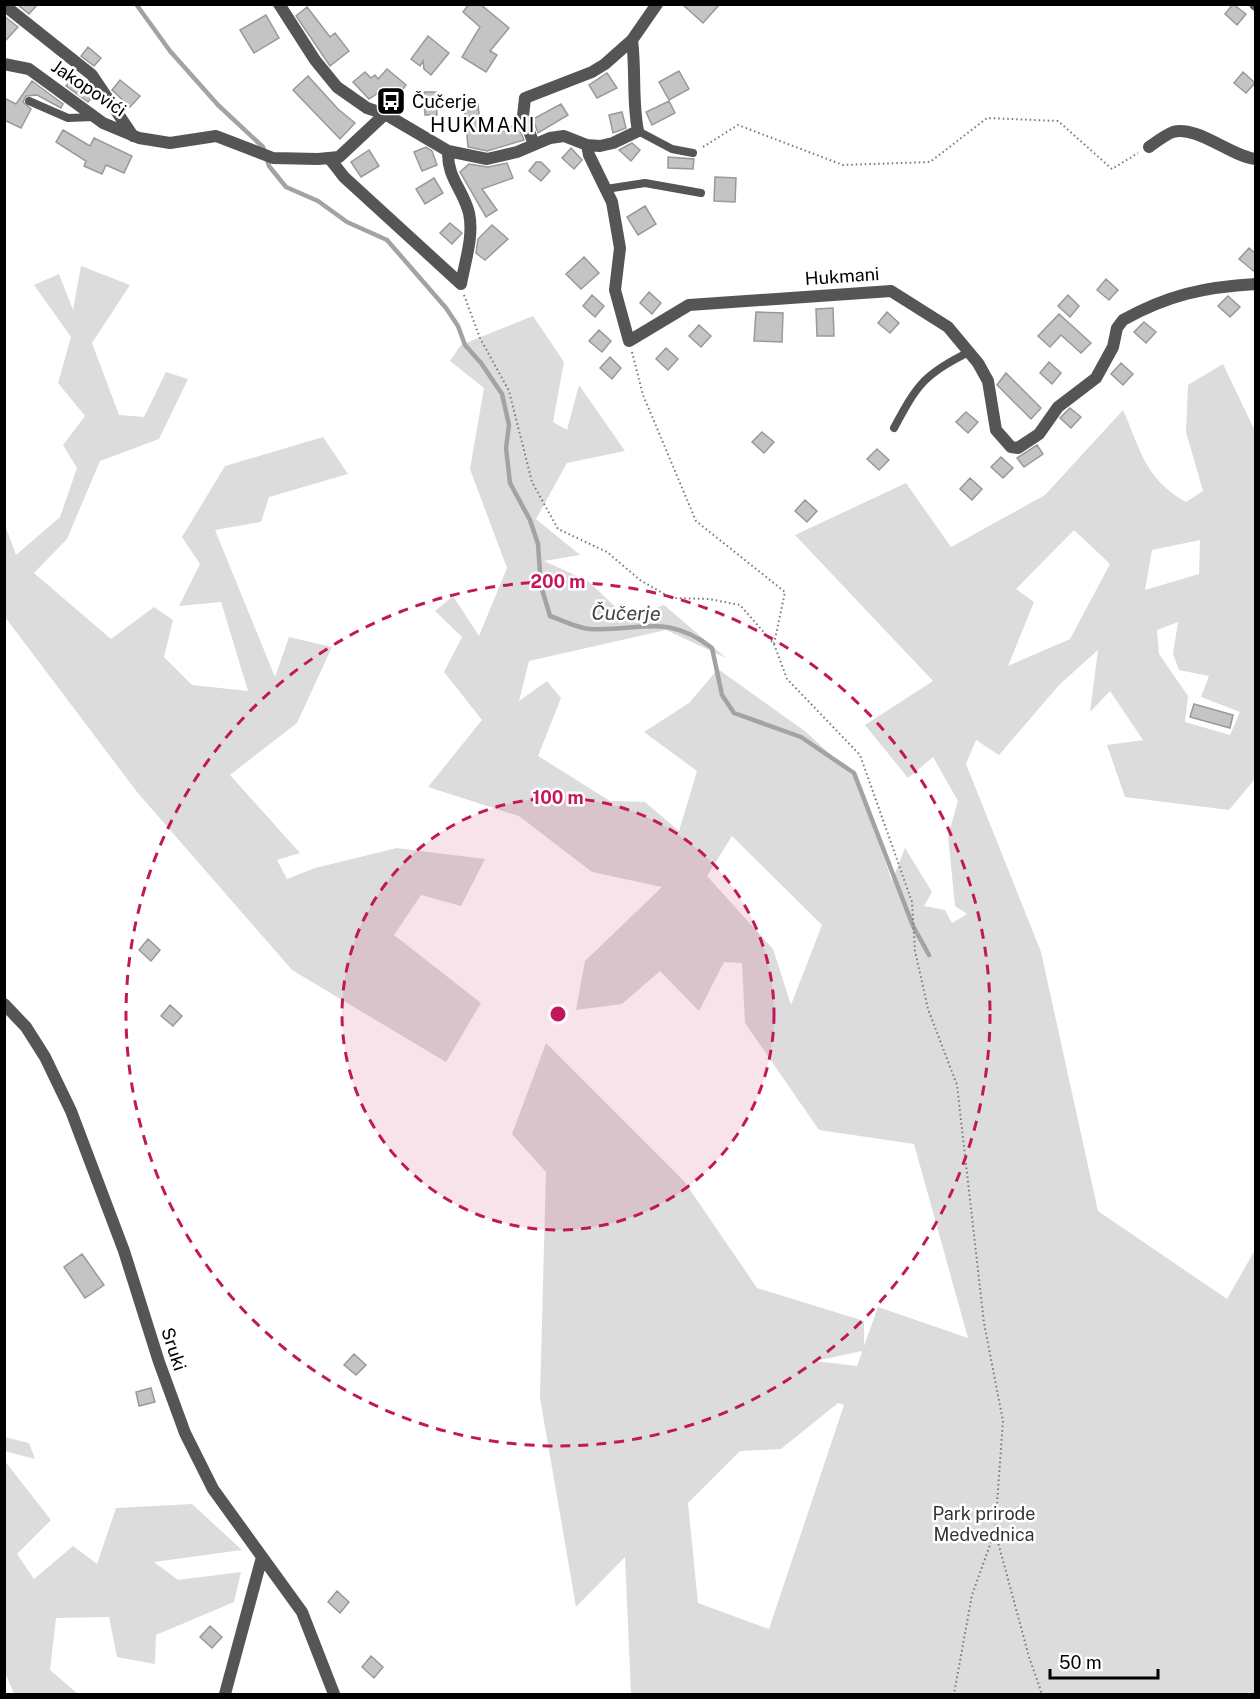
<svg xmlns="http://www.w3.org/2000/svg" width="1260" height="1699" font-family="'Public Sans',sans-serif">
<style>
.green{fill:#dcdcdc;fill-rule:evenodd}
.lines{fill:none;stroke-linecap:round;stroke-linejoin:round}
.stream{stroke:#a3a3a3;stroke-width:4.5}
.building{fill:#c4c4c4;stroke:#999;stroke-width:1.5}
.path{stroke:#777;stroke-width:2;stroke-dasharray:1.5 3;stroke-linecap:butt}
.service{stroke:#555;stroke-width:8}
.minor{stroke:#555;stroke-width:12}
.ring{fill:none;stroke:#c2185b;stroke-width:3;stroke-dasharray:10 8}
.labels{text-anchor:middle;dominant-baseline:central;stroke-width:5;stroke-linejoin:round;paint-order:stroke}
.street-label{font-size:18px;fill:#000;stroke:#fff}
.poi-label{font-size:18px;fill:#000;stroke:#fff;text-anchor:start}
.park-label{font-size:18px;fill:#333;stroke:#fff}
.neighbourhood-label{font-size:20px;letter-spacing:1.5px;fill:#000;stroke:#fff}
.water-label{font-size:20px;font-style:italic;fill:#444;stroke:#fff}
.centre{fill:#c2185b;stroke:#fff;stroke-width:3}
.ring-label{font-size:18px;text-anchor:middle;font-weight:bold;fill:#c2185b;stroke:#fff;stroke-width:5;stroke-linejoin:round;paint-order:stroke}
</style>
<rect width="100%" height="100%" fill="#fff"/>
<path class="green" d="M81,266L130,285L92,343L119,415L144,417L166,372L188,379L159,439L100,461L67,539L34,573L111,639L154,607L173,620L164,657L192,685L248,691L221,602L179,606L200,564L182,537L225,466L323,437L348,474L269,497L261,522L215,530L275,677L289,637L332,647L297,723L230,775L300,853L277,860L287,879L315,868L397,848L485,859L461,906L421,895L394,935L481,1003L446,1062L292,970L137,792L5,617V525L16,555L60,517L77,468L63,445L85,416L58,383L71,337L34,285L59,274L73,310Z
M533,316L564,362L553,422L567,430L579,385L625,451L567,463L536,519L580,555L544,561L588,581L627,618L664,605L726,658L666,630L529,661L519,701L547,681L561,698L538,756L610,801L645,802L679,831L697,771L644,732L689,703L718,669L806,732L857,779L892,881L905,848L932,892L924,906L945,910L952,923L967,914L955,906L948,835L958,801L933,757L908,778L865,725L933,681L795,535L906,483L951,547L1045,495L1123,410C1141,451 1145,479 1186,502L1203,491L1186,432L1188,385L1223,364L1255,431V779L1229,810L1125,797L1107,745L1143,740L1110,691L1090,712L1098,650L1059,685L999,755L976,740L966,764L1041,952L1098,1211L1227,1299L1255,1250V1694H631L625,1557L576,1607L540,1398L546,1172L512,1134L546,1043L684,1181L757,1288L864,1321V1346L878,1307L968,1338L914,1144L819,1130L745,1023L742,963L724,962L699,1011L660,971L622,1004L576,1010L585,961L662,887L592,872L519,816L428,787L482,720L444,672L462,637L435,611L453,596L479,636L507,568L470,469L484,388L450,361L461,345ZM1074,530L1110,564L1070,639L1008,666L1034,602L1016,589ZM1200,540L1199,574L1145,590L1152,550ZM1178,622L1173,654L1179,670L1209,676L1201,697L1240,712L1230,735L1185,722L1188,696L1159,654L1157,630ZM732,836L822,925L791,1005L773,949L707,876ZM862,1352L857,1366L815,1361L862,1351ZM838,1403L844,1405L769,1629L698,1603L688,1503L740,1451L781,1449Z
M4,1437L29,1443L35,1459L5,1451Z
M4,1460L51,1520L17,1554L34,1579L73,1546L97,1564L116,1508L192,1504L242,1550L154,1562L178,1580L241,1572L234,1602L156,1635L155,1664L117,1657L109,1617L56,1618L50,1670L78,1694H14L4,1670Z"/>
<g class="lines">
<path class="stream" d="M136,4L170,51L218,105L263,147L269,166L286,187L318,201L347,222L387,240L446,308L458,326L465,345L481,363L502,394L509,425L506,448L510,483L530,520L538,544L541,586L550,616C562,620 577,628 590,629C639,632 666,612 712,648L722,695L734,713L801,737L854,773L913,926L929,955"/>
</g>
<path class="building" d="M17,4H38L29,14Z
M469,4H480L509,28L490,51L497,55L486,72L462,57L480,27L463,12Z
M682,4H720L703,23Z
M1233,4L1246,14L1237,25L1225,14Z
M307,7L330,37L335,33L349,51L330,66L296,16Z
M266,15L279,38L254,53L240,30Z
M4,16L18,27L4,42Z
M428,36L449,53L431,75L424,69L423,61L420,66L411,59Z
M88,47L101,58L94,66L81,56Z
M387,69L406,85L398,97L387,88L383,94L378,93L369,99L353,82L365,72L371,78L375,75L378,79Z
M679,71L689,89L669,100L659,82Z
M1243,72L1255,83L1246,93L1234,83Z
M607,73L617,88L597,98L589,85Z
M77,74L95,94L88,102L66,86Z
M308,76L338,109L355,123L340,139L293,90Z
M120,80L140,96L130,107L112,90Z
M32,81L63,104L61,108L37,95L26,96L23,102L31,109L21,128L4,120V98L16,104Z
M424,92H436L437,115H425Z
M669,101L675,113L652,125L646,112Z
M478,104L481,132L518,125L524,140L487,151L468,147L464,106Z
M561,104L568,115L538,133L533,119Z
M622,112L626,128L613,133L609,115Z
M63,130L90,146L94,138L132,156L124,173L106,165L102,174L84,166L86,161L56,142Z
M632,143L640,150L631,161L619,150Z
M426,147L432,151L437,165L422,171L414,152Z
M571,148L582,160L574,169L562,158Z
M369,150L379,166L361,177L351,162Z
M668,157L694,159L693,169L668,168Z
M536,162H541L550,171L541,181L529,171Z
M507,163L513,178L482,189L497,210L486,217L460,172L469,164L488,167Z
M715,177L736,178L735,202L714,201Z
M434,178L443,193L425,204L416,189Z
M645,206L656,224L638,235L627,217Z
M450,223L462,233L452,244L440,233Z
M492,225L508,239L485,260L476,253L478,239Z
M1249,248L1256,254V273L1239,259Z
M584,257L599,273L581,289L566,274Z
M1106,279L1118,290L1109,300L1097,290Z
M649,292L661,303L652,314L640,303Z
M592,295L604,306L595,317L583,306Z
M1068,295L1079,306L1070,317L1058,306Z
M1228,296L1240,307L1230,317L1218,306Z
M833,308L834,336H817L816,309Z
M756,312L783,313L782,342L754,341Z
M887,312L899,323L890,333L878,323Z
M1059,314L1091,343L1081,353L1061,335L1050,347L1038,336Z
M1144,322L1156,332L1146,343L1134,332Z
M699,325L711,336L701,347L689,336Z
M599,330L611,341L602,352L589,341Z
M666,348L678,359L668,370L656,359Z
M610,357L621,368L612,379L600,368Z
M1049,362L1061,373L1052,384L1040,373Z
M1121,363L1133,374L1123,385L1111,374Z
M1006,373L1041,408L1031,419L997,385Z
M1070,408L1081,417L1071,428L1060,418Z
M966,412L978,422L968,433L956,422Z
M762,432L774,442L764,453L752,442Z
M1037,445L1043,454L1024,467L1017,458Z
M877,449L889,460L879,470L867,459Z
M1001,457L1013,468L1003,478L991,467Z
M970,478L982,489L972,500L960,489Z
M805,500L817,511L807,522L795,511Z
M1194,704L1233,715L1230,728L1190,717Z
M148,939L160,950L151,961L139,950Z
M170,1005L182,1016L173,1026L161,1016Z
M82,1254L104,1285L85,1298L64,1267Z
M354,1354L366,1365L356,1375L344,1365Z
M151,1388L155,1402L139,1406L136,1392Z
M337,1591L349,1602L340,1613L328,1602Z
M210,1626L222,1637L212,1648L200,1637Z
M371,1656L383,1667L374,1678L362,1667Z"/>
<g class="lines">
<path class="path" d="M703,147L738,125L843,165L930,162L987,118L1058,121L1112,169L1138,153
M464,295L480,338L509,391L532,482L558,529L607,552L640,580L671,598L709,599L740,605L774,644L787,679L860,755L912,902L915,951L928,1009L957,1085L984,1323L1003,1421L995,1531L972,1595L954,1694
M632,352L643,395L696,521L785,592L774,644
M995,1531L1029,1657L1042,1694"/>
<path class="service" d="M29,101L68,118L94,117
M638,131L672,149L693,153
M606,189L645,183L701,193
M894,428C917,385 924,374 969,352"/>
<path class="minor" d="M279,4L315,60L337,87L367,108L385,114L448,151L487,159L517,152L550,138L564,136L587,145L600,146L613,143L638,131C632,100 636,71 632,40L657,4
M1255,4L1256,5
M4,5L92,75L133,136
M4,64L29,69L103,123L139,138L170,143L216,136L273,158L318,159L339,157L385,114
M534,144L523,116L525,98L592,72L605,64L632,40
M587,145L589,155L612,202L620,248L615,290L629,341L689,305L891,291L948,327L978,363L988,381L996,430L1011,447L1018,448L1039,434L1058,407L1096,378L1113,347L1117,328L1123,320C1168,295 1204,287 1256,284
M1149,147C1156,142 1165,135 1173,132C1197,125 1232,157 1256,159
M330,159L344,177L461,284C465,261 474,236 469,213C463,189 447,178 448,151
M4,1004L26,1027L45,1057L71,1111L124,1251L159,1362L185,1433L213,1489L302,1612L334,1694
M225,1694L262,1557"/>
</g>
<circle cx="558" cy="1014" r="216" fill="#c2185b" fill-opacity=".12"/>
<g class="ring">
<circle cx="558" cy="1014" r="216"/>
<circle cx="558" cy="1014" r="432"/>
</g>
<defs>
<g id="bus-square" transform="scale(1.5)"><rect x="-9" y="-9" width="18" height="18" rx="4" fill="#000" stroke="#fff"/><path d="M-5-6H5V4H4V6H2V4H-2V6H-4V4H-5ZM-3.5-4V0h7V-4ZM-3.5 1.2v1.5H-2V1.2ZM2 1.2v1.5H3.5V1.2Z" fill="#fff"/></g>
</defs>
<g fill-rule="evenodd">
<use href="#bus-square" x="391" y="101"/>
</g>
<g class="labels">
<g class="street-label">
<text transform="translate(89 88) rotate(34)">Jakopovići</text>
<text transform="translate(842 276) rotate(-4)">Hukmani</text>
<text transform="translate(174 1349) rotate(72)">Sruki</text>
</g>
<g class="poi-label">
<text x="412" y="101">Čučerje</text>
</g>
<g class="park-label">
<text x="984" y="1513">Park prirode<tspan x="984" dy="21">Medvednica</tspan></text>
</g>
<g class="neighbourhood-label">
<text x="483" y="125">HUKMANI</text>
</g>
<g class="water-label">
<text transform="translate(626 613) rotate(1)">Čučerje</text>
</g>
</g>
<circle cx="558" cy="1014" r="9" class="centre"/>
<g class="ring-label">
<text x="558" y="588">200 m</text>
<text x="558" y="804">100 m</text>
</g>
<rect width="1260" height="1699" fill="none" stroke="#000000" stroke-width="12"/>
<path d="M1050 1669v9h108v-9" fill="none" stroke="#000000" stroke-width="3"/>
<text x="1059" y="1669" font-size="18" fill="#000000" stroke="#ffffff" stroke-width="4.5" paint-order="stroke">50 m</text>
</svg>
